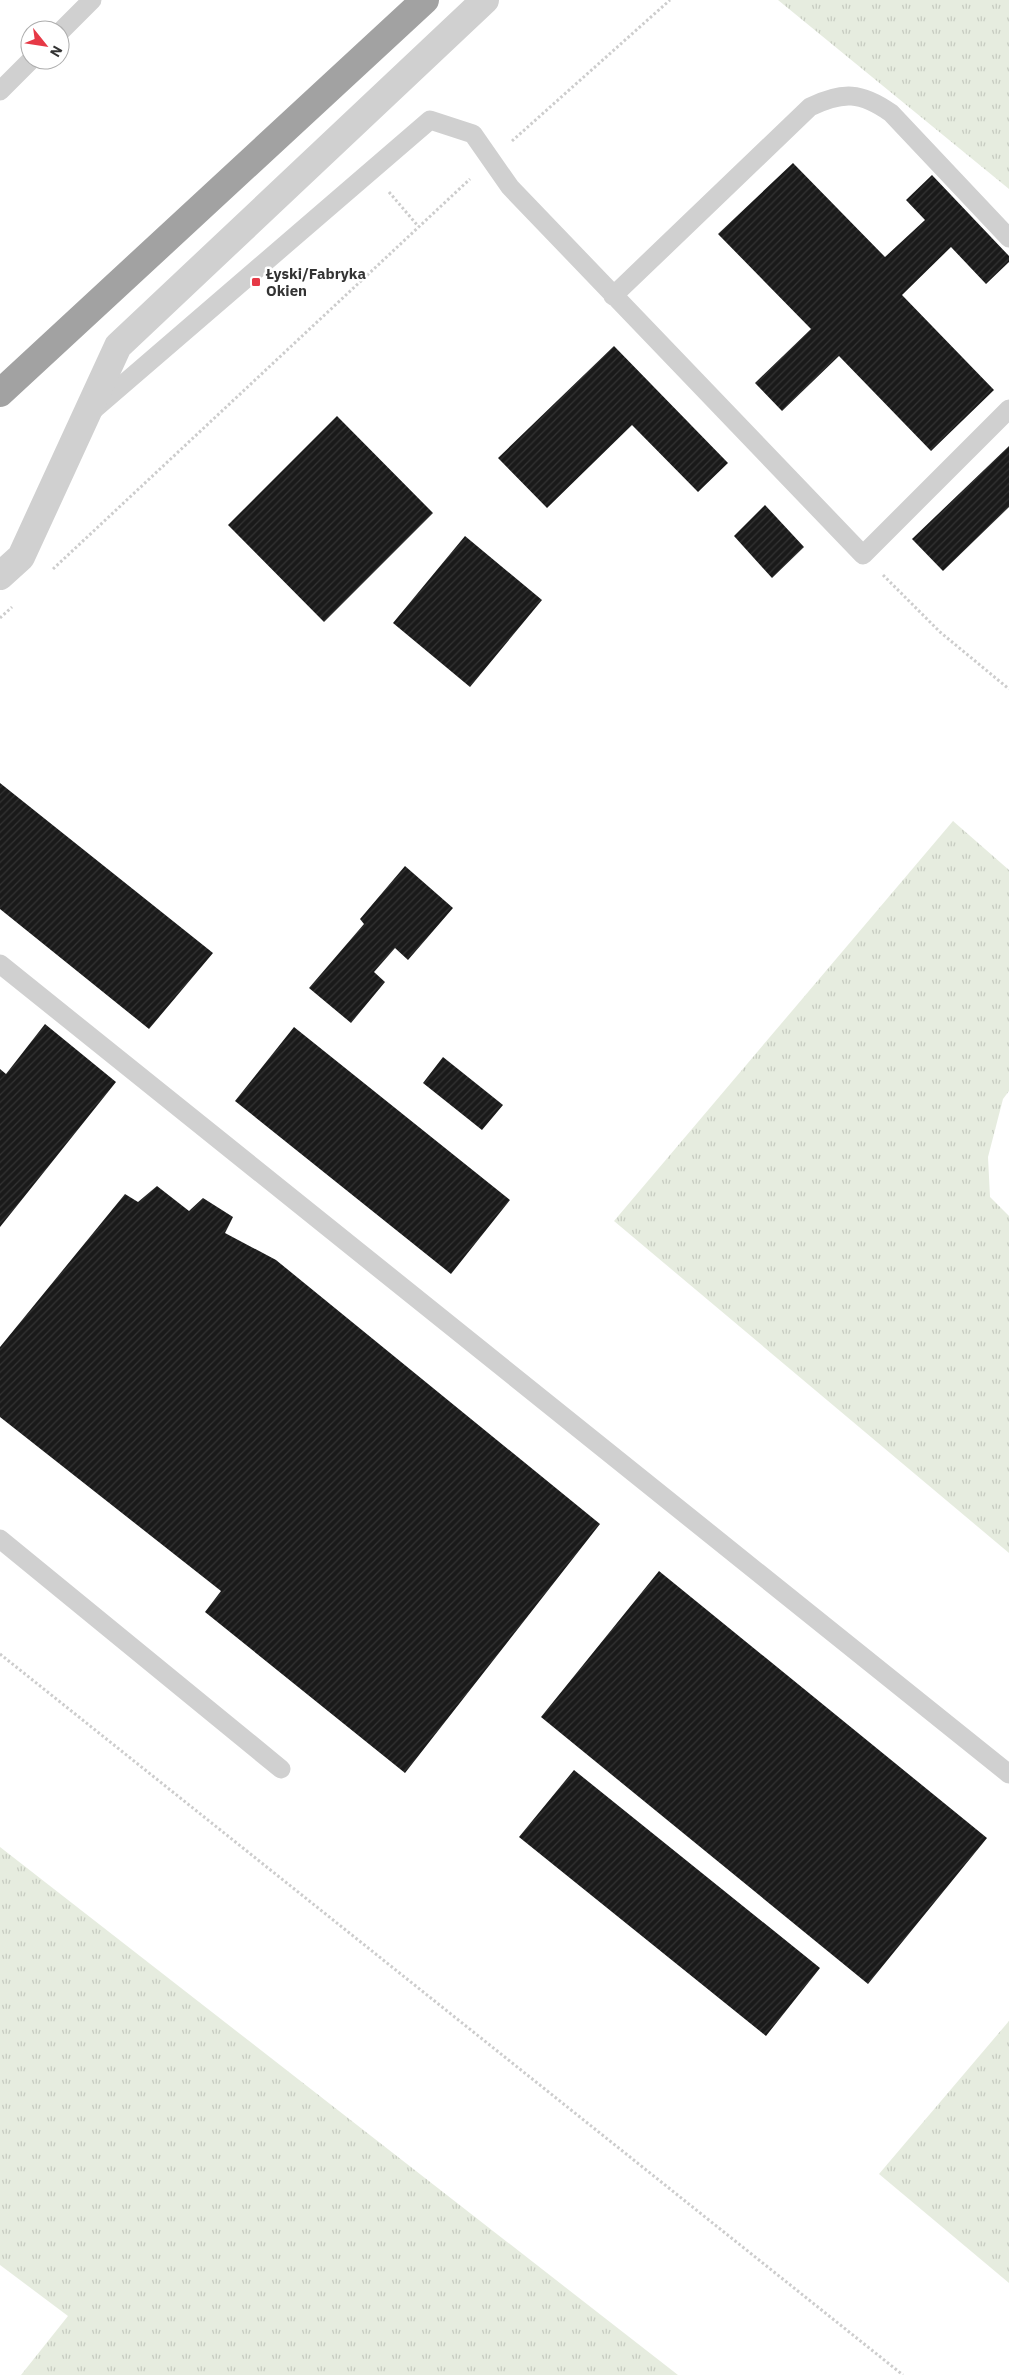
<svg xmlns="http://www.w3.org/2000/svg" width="1009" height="2375" font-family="'IBM Plex Sans',sans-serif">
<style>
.grass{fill:url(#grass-tufts)}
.building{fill:url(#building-hatch)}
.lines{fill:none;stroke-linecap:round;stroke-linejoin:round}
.path{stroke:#cdcdcd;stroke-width:3;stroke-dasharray:2.5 2.5;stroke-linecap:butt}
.service{stroke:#d0d0d0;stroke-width:19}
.tertiary{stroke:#d0d0d0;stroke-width:28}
.trunk{stroke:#a2a2a2;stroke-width:28}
.poi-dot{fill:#e63946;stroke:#fff;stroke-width:2}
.labels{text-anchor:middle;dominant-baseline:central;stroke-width:5;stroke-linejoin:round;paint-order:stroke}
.poi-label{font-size:15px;font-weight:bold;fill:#333;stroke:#fff;text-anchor:start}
</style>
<defs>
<pattern id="grass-tufts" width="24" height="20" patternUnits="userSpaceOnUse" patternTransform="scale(1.25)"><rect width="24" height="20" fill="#e6ecdf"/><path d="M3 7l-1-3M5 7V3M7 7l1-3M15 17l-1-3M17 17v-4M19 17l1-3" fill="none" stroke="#c6cbc0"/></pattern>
<pattern id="building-hatch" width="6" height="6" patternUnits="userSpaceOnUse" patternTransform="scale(1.25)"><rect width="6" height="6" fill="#1a1a1a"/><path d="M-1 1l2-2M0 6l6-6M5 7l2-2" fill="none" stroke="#333"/></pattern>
</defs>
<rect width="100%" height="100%" fill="#fff"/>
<path class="grass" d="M778,0H1009V189Z
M953,821L1009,870V1091L1003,1099L988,1157L990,1197L1009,1216V1553L614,1221Z
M0,1847L678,2375H21L68,2316L0,2265Z
M1009,2021V2283L879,2174Z"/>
<path class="building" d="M793,163L885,257L925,220L906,200L932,175L1009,256V262L986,284L951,247L902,295L994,390L931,451L839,356L782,411L755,383L811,329L718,234Z
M614,346L728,463L698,492L632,425L547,508L498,458Z
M337,416L433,513L324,622L228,525Z
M1009,446V507L943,571L912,539Z
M765,505L804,547L772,578L734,536Z
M465,536L542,600L470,687L393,623Z
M0,783L213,953L149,1029L0,909Z
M405,866L453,908L408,960L395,948L374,972L385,982L351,1023L309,988L364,924L360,919Z
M45,1024L116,1082L0,1227V1069L6,1074Z
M294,1027L510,1200L451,1274L235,1101Z
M443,1057L503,1105L482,1130L423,1083Z
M157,1186L189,1211L203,1198L233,1217L225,1233L276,1260L600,1524L405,1773L205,1612L221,1591L0,1417V1347L125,1194L138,1202Z
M659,1571L987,1838L868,1984L541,1717Z
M574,1770L820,1968L766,2036L519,1837Z"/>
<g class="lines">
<path class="path" d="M512,141L670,0
M389,192L418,226
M53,569L470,179
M883,575L940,632L1009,689
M0,618L12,607
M0,1654L903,2375"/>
<path class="service" d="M60,32L92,0
M0,91L31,60
M613,296L810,107C843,91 861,92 891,113L1009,238
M91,412L430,120L473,134L510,187L863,555L1009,409
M0,964L1009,1774
M0,1539L281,1769"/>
<path class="tertiary" d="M0,576L21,557L118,346L485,0"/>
<path class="trunk" d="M0,393L425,0"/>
</g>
<rect class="poi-dot" x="251" y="277" width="10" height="10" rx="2.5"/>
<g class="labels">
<g class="poi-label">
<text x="266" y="273">Łyski/Fabryka<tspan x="266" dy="17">Okien</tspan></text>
</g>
</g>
<g transform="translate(45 45) rotate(120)"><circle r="24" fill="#ffffff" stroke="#adadad"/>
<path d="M0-4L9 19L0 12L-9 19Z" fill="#e63946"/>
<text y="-8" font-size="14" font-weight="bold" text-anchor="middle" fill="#333333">N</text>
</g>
</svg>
